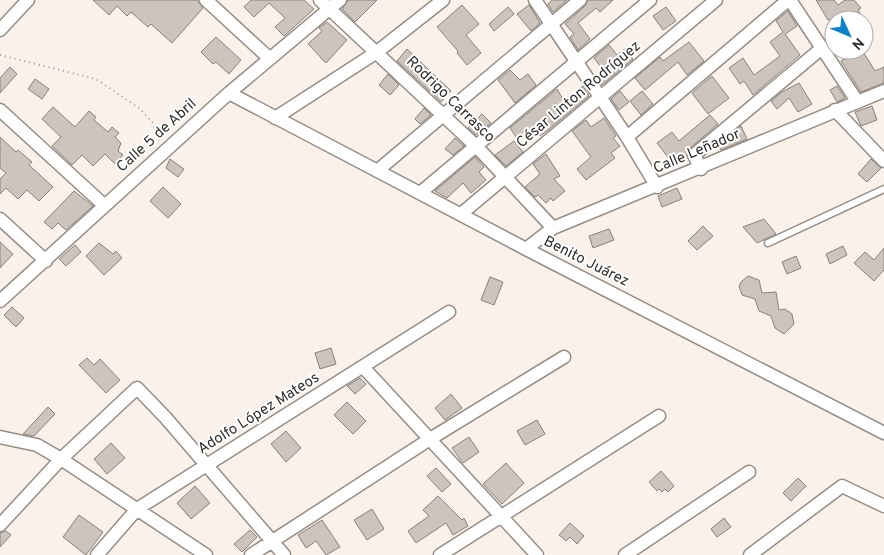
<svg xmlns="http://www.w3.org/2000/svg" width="884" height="555" font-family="Overpass,sans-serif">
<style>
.building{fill:#ccc4bd;stroke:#89827b}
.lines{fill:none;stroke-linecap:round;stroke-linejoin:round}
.service-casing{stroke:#958e87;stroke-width:9}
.minor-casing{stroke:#958e87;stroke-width:15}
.path{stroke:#a09a95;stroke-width:2;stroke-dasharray:1 4;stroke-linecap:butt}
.service{stroke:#fff;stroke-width:6}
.minor{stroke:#fff;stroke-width:12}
.labels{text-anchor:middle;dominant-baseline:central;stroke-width:4;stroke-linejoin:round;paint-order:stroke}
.street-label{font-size:15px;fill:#312e2b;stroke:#fff}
</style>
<rect width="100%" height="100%" fill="#f9f1ea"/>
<path class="building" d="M93,0H197L203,8L172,43L151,24L148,27L131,12L127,16L117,6L109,15Z
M251,0H304L314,9L284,36L275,27L285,18L269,3L254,17L244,7Z
M348,0H377L355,22L342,9Z
M552,0H567L553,12L548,4Z
M588,0H613L600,12L596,8L578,23L590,39L578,50L570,37L574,34L565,24L585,6Z
M816,0H834L838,5L845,0H854L861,8L858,10L864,20H828Z
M462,5L479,24L466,35L481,53L467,65L457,53L458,51L437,27Z
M529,5L540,23L531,31L517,14Z
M508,7L514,14L494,31L489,24Z
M666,7L676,21L663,30L653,16Z
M788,11L797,26L785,34L800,55L753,95L744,81L740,84L729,68L743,58L754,75L780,56L770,42L783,32L776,21Z
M327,22L347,40L326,63L308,44L322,31L319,28Z
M216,37L241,60L229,74L216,62L213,64L201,52Z
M689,42L704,61L687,75L678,62L645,90L635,78L660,57L663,61Z
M609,45L617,55L625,49L633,59L602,85L599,81L607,75L594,58Z
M407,49L451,91L441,102L397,61Z
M859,50H862L875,71L884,67V83L861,92L841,61Z
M10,67L17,74L0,93V78Z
M510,70L520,80L528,74L536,85L515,103L498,80Z
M388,74L399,85L390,95L379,85Z
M712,76L729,98L708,114L692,93Z
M35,79L49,89L42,99L28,89Z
M799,83L812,104L798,112L789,98L777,109L771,101L782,92Z
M583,86L589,96L548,130L540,136L535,129L518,140L510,128L557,89L564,101Z
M837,86L845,98L837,102L830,90Z
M620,91L629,102L619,110L611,99Z
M642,91L653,104L641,115L630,101Z
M872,106L877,120L861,126L855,112Z
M53,107L75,127L89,111L96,117L94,120L108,132L112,127L119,133L115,137L121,143L118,151L123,155L115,164L105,154L93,166L82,155L72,165L52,146L61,137L42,119Z
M424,108L431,115L420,124L415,119Z
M482,114L491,123L476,135L468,128Z
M710,115L718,124L689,149L686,157L682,160L678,155L671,161L657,143L672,132L679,141Z
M604,118L616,136L613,138L620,146L611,153L615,158L586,180L577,169L591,157L572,131L586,120L591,127Z
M741,126L747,139L721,150L718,145Z
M0,137L16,152L18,150L32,162L29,165L53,187L39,201L27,190L18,199L6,188L0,194V179L6,173L0,168Z
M455,138L464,146L453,155L445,149Z
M514,141L523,152L506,166L495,155Z
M546,154L560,176L554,179L565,191L553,201L551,198L546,203L538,195L535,197L525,187L540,174L533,164Z
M475,157L484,167L479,172L486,180L471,193L463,183L447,198L435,191Z
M170,159L184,169L178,177L166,168Z
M871,159L881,168L867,182L858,174Z
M163,187L181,204L168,218L150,201Z
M677,188L682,199L662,207L658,196Z
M74,191L93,206L66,230L58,223L52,229L44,222Z
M764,219L776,234L757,243L743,227Z
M703,226L713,236L697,250L688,241Z
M609,229L614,240L593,248L589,236Z
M0,242L13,254L0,268Z
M99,243L113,254L116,251L122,258L104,275L86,256Z
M75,245L81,252L66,266L59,259Z
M843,246L847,255L830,264L826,254Z
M884,248V270L874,281L854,263L865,252L874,260Z
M796,256L801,268L787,274L782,262Z
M748,276L759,280L762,293L776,292L779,310L785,309L792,314L794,324L784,334L775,328L771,316L759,311L755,299L742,295L739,286L741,282Z
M490,277L503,282L494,305L481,300Z
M12,307L24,318L16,327L4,315Z
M331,348L336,364L320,369L315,353Z
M87,358L94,365L100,359L120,380L106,393L79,365Z
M360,378L366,384L355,394L347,386Z
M451,394L462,408L445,420L435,408Z
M347,402L366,421L353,434L334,415Z
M48,407L55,414L34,436L23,434Z
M537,420L545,434L525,445L517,431Z
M286,431L301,448L286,462L271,444Z
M469,437L479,452L463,463L452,448Z
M111,443L125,458L107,474L94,459Z
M506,463L524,483L502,504L483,484Z
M436,468L451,484L442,492L427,476Z
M661,471L674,486L668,492L665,489L662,492L659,489L657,491L649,482Z
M798,478L806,486L791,501L783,493Z
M195,486L210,503L191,519L177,503Z
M438,496L462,520L464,518L468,526L453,535L446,523L416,543L408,531L429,516L423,510Z
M372,509L384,529L367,540L354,520Z
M79,515L103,532L86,555L63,537Z
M724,518L731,527L717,537L711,529Z
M322,520L340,547L326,555L316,541L306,548L298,535Z
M570,523L584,536L577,544L570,537L566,541L559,535Z
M250,530L257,537L242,552L234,544Z
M6,531L11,535L0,547V533Z"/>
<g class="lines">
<g class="service-casing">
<path id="service" d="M768,243L884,189"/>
</g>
<g class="minor-casing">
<path id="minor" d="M206,0L269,58
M320,0L476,146L553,228
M535,0L627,137L657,187
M790,0L857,101
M0,30L28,0
M229,93L526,249L884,433
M0,110L105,206
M835,110L884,161
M275,118L377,52L443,0
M627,137L788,0
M701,169L694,155L822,48
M377,171L580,0
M420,193L650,0
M461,214L716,0
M0,219L46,261
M526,249L553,228L884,91
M0,301L229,93L340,0
M363,367L537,555
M0,437L37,445L61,459L206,555
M0,525L61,459L137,388L165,417L284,555
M97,555L137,509L449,312
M251,555L430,439L564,357
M440,555L659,416
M625,555L749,472
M750,555L842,486L884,506"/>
</g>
<path class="path" d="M0,55L96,79L139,108L153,123L159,141"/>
<use href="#service" class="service"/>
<use href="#minor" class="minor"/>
</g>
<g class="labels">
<g class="street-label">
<text transform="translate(579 95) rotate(-40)">César Linton Rodríguez</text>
<text transform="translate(450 100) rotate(44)">Rodrigo Carrasco</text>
<text transform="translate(157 136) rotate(-42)">Calle 5 de Abril</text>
<text transform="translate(697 152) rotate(-23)">Calle Leñador</text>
<text transform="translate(586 262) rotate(27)">Benito Juárez</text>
<text transform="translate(259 414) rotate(-32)">Adolfo López Mateos</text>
</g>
</g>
<g transform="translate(849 35) rotate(134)"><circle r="24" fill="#ffffff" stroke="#adabaa"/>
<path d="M0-4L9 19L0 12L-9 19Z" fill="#0a81ca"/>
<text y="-8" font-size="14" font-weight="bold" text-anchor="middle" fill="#312e2b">N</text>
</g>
</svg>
